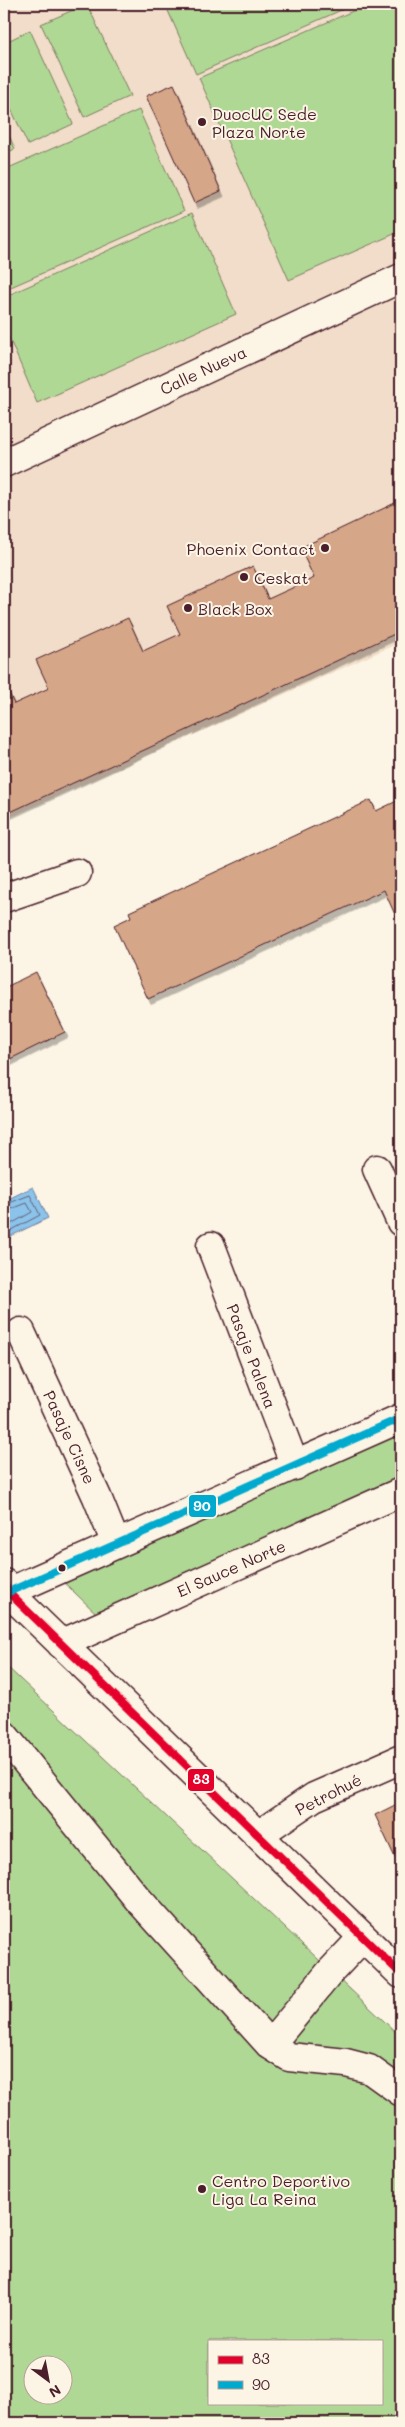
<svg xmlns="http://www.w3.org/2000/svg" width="405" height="2427" font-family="Mali,sans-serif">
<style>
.built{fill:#f1ddc9}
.green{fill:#b0d895;stroke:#7d7c60;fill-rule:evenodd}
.water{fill:#8bc3ea;stroke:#71819e}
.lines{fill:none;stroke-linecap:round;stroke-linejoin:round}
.shore{stroke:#646177;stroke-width:1}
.building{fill:#d6a688;stroke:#4a1f2b;filter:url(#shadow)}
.minor-casing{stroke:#4a1f2b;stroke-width:31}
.minor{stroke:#fcf5e5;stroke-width:28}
.bus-1-casing{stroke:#fcf5e5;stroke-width:11}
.bus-2-casing{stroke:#fcf5e5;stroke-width:11}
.bus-1{stroke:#e4002b;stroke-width:8}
.bus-2{stroke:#00a9ce;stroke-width:8}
.poi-dot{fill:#4a1f2b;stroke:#fcf5e5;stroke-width:2}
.labels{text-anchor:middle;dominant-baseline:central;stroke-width:4;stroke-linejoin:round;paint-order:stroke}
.poi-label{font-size:16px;fill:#4a1f2b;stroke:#fcf5e5;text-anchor:start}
.street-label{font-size:16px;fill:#4a1f2b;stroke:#fcf5e5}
.line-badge{stroke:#fcf5e5;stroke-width:2}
.badge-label{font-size:14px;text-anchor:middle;font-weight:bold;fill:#fff}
</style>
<defs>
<filter id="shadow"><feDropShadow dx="3" dy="5.5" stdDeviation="0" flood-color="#0004"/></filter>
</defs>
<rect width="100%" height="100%" fill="#fcf5e5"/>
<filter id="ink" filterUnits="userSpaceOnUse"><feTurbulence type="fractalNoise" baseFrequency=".02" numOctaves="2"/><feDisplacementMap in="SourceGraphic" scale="10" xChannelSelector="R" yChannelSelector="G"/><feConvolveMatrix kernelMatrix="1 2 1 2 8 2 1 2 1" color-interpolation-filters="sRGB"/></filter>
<g filter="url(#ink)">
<path class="built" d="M4,4H401V642L4,820Z"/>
<path class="green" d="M87,4L130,96L84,117L41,24Z
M165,4H355L196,74Z
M369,4H401V231L289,280L199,78Z
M30,30L73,124L28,145L4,94V43Z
M139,110L184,211L4,290V170Z
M4,124L15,149L4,154Z
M192,213L236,314L37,403L4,326V297Z
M401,1414V1484L99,1616L49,1568Z
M4,1664L401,2037V2423H4ZM209,2341H381V2403H209ZM32,2364H62V2394H32Z"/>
<path class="water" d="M33,1187L48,1218L11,1236L4,1246V1201Z"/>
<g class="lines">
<path class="shore" d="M4,1205L30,1195L40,1215L8,1232L4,1238
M4,1212L27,1203L32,1212L4,1228"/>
</g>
<path class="building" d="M174,84L221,191L194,203L146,96Z
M395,503L401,517V631L4,815V682L14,704L49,688L36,660L128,618L143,651L180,634L167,606L253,566L268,599L314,578L300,548Z
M401,799V928L384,890L148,999L114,925L131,917L129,912L371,800L376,811Z
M36,972L65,1032L4,1062V988Z
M401,1802V1867L400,1868L375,1815Z"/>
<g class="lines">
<g class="minor-casing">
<path id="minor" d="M4,463L401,278
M4,898L77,873
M377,1169L401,1222
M211,1246L295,1466
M21,1332L97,1497L116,1544
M4,1583L8,1592L401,1974
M4,1594L401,1418
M61,1644L401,1492
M4,1735L137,1898L270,2045L289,2057L346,2063L369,2069L401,2092
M258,1835L314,1797L401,1759
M270,2045L331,1971L363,1937"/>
</g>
<use href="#minor" class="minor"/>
<g class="bus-1-casing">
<path id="bus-1" d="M4,1583L8,1592L401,1974"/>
</g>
<g class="bus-2-casing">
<path id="bus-2" d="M4,1594L401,1418"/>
</g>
<use href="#bus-1" class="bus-1"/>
<use href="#bus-2" class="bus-2"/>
</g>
</g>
<g class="poi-dot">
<circle cx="202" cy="122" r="5"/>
<circle cx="325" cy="548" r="5"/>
<circle cx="244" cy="577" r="5"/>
<circle cx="188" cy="608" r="5"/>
<circle cx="62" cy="1568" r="4.5"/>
<circle cx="202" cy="2189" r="5"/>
</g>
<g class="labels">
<g class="poi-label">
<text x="212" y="113">DuocUC Sede<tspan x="212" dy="18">Plaza Norte</tspan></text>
<text x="315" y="548" text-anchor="end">Phoenix Contact</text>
<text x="254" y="577">Ceskat</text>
<text x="198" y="608">Black Box</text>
<text x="212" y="2180">Centro Deportivo<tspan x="212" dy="18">Liga La Reina</tspan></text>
</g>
<g class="street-label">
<text transform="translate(203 370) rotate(-25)">Calle Nueva</text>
<text transform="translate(252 1356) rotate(69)">Pasaje Palena</text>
<text transform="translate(70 1437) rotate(65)">Pasaje Cisne</text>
<text transform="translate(231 1568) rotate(-24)">El Sauce Norte</text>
<text transform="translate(328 1794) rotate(-27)">Petrohué</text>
</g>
</g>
<g class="line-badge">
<rect x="188" y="1494" width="29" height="24" rx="5" fill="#00a9ce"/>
<rect x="187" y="1768" width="28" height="24" rx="5" fill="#e4002b"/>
</g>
<g class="badge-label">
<text x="202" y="1511">90</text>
<text x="201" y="1784">83</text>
</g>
<rect width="405" height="2427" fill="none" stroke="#fcf5e5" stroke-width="20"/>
<rect x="10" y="10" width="385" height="2407" fill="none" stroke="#4a1f2b" stroke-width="2" filter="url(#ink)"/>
<rect x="208" y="2340" width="175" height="65" fill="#fcf5e5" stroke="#b59f9b"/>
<rect x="218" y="2356" width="25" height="8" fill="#e4002b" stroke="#b59f9b"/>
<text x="252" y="2364" font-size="15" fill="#4a1f2b">83</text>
<rect x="218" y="2381" width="25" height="8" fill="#00a9ce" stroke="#b59f9b"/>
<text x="252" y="2390" font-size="15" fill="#4a1f2b">90</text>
<g transform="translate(48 2380) rotate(148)"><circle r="24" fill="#fcf5e5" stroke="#b59f9b"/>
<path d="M0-4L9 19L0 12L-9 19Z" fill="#4a1f2b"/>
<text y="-8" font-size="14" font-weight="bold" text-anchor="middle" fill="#4a1f2b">N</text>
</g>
</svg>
